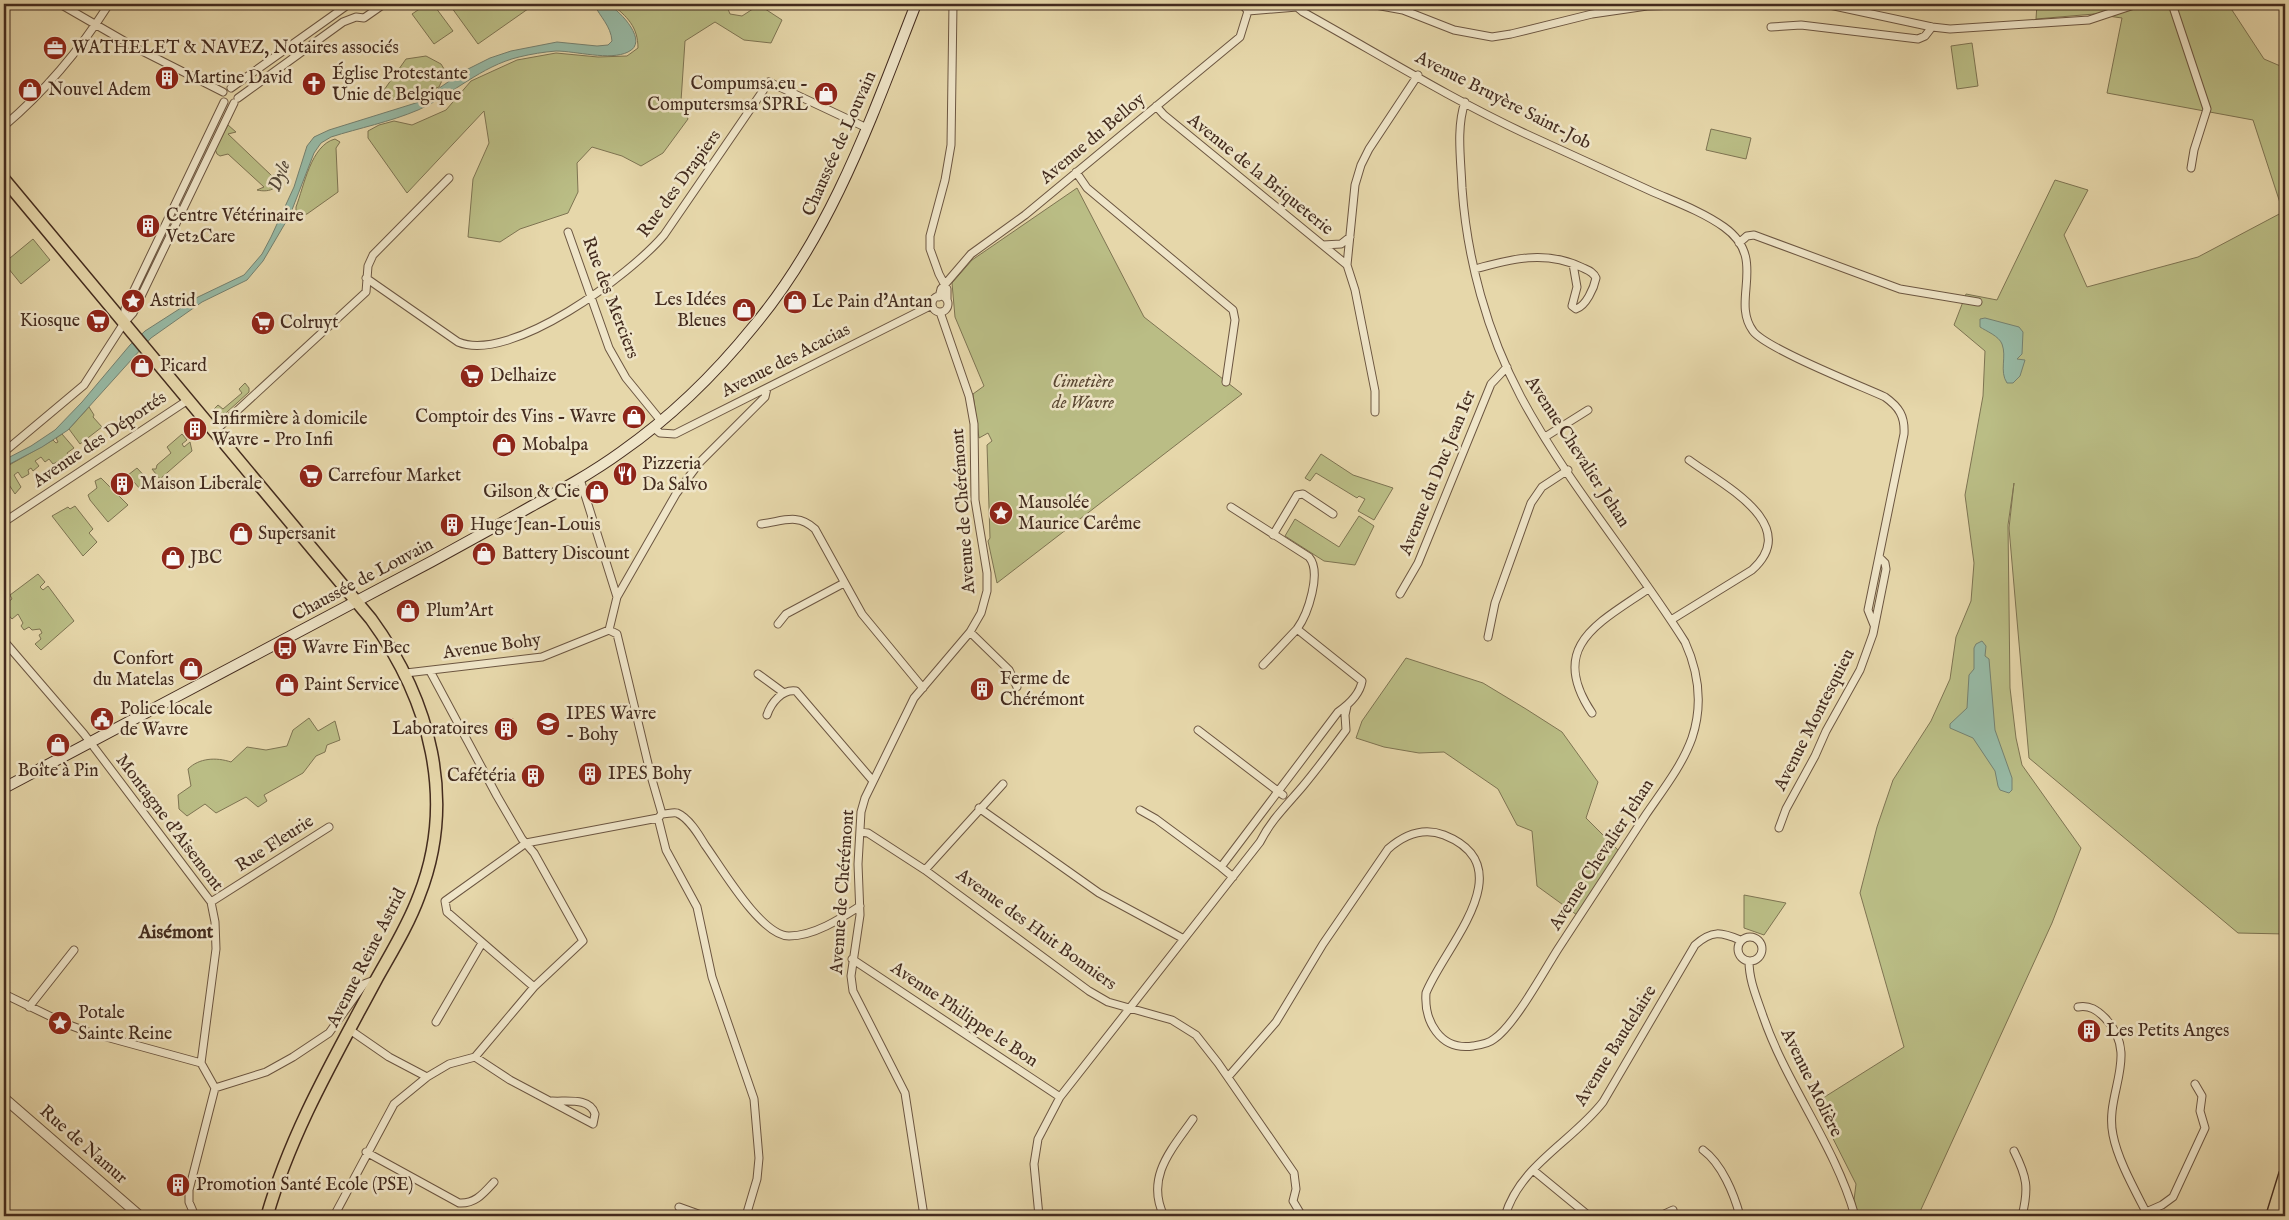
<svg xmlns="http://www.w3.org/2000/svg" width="2289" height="1220" font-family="'IM FELL English',serif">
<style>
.green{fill:#babd85;stroke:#7e7452}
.water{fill:#97baa6;stroke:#758170}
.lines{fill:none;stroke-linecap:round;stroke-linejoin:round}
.minor-casing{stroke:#6c5641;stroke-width:9}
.tertiary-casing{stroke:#6c5641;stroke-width:11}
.secondary-casing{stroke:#432b1e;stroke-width:12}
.primary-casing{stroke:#432b1e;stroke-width:14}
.trunk-casing{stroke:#432b1e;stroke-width:14}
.minor{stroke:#efe5c8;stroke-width:7}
.tertiary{stroke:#efe5c8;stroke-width:9}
.secondary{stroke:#efe5c8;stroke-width:10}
.primary{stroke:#e6d7aa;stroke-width:11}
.trunk{stroke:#e6d7aa;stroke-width:11}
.labels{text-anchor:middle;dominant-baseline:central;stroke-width:5;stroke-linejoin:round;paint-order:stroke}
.poi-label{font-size:18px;fill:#432b1e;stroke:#efe5c8;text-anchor:start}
.street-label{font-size:18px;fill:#432b1e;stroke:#efe5c8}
.park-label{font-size:18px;font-style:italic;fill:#5b4833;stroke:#efe5c8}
.water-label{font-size:19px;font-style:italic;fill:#544839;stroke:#efe5c8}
.neighbourhood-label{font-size:19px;font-weight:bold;fill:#432b1e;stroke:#efe5c8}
</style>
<rect width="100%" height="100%" fill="#e6d7aa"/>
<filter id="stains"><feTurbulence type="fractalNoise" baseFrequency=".004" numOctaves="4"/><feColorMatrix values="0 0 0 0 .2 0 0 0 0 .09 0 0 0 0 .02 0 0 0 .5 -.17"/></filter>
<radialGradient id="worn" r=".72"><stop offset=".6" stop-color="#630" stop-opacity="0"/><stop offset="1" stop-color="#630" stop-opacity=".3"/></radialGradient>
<path class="green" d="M427,4H433L453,31L434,44L412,14Z
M449,4H535L478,44Z
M611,4H726L730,14L742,16L759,5L782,20L771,43L744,40L715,22L685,41L681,101L688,119L663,153L641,166L622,156L592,147L577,163L578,192L568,213L520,229L500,242L468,237L473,179L489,143L484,111L407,193L368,138V131L379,125L394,121L412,125L446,110L471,81L517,60L556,53L598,57L627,56L638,48C638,27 627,16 611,4Z
M2037,4H2228L2264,59L2285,68V934L2238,933L2029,758L2009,528L2014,483L2008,525L2010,688L2016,738L2022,765L2081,848L2052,923L1918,1216H1858L1854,1200L1856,1184L1815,1103L1904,1047L1860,893L1877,827L1893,780L1931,721L1950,679L1956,637L1971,601L1974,563L1965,495L1983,396L1985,351L1954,325L1966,294L1997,300L2055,180L2088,190L2064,235L2087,287L2198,257L2283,212L2253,120L2107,93L2122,18L2094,14L2036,19Z
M1972,43L1978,86L1957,89L1951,46Z
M426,56L441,64L446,72L439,87L398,102L386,96L384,90L406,59Z
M228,125L236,132L228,134L272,176L278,173C282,188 270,193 257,190L264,187L228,154L220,156L217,154L215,149Z
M1711,129L1751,138L1746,159L1706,150Z
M335,139L340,142L336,148L338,192L307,214L302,215L296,212V207C304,186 311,145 335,139Z
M1077,188L1144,317L1242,394L997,583L988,541L990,538L987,445L992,441L988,433L979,438L973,394L984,386L955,317L952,283L972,260Z
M33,239L50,260L21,284L4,263Z
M245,383L249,388V392L226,413L217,414L214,409L218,405L223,409L242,393L239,389Z
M89,407L94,415L93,417L102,427L80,444L69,429Z
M62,434L74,448L67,453L69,456L53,464L49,459L45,462L41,457L35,461L39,466L33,471L31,468L28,470L29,474L22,478L18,472L14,475L21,487L15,494L4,477V468L53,440L56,443L58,442L56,438Z
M182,434L187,440L182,444L184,447L190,442L192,451L160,479L152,469H156L157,465L171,453L167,447Z
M1321,454L1353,475L1393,488L1374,520L1358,511L1365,499L1359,496L1357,498L1316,473L1310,481L1305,478Z
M137,468L149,481L140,489L128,475Z
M101,478L128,505L108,522L90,500L88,495L97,488L95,481Z
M75,506L93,529L89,533L97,542L83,556L52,516L68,507L70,509Z
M1359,516L1374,526L1355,565L1324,561L1285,536L1295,519L1339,547Z
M38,574L45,582L40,587L43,590L48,586L74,621L41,650L35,644L41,639L39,635L42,633L40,629L32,630L29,627L24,630L21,626L23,623L18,614L12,619L4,610V605L12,599L10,595Z
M1406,658L1483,683L1526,709L1562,732L1598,782L1586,818L1619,851L1577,915L1537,886L1532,831L1517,825L1498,789L1444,752L1419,753L1384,747L1356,738L1362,721Z
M309,718L318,731L335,721L340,740L327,745L325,752L316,756L303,773L264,795L267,801L258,807L246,797L216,813L205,804L187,816L179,809L178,795L191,786L188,769C199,758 216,757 231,762L247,747L266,750L287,746L293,730Z
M1744,895L1786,903L1764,935L1744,928Z"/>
<path class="water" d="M594,4C599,4 605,3 609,5C620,11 650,42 628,52C610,61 576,51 556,51C544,52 531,54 519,57C481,66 452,95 418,110C390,122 359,128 331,137L321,143L314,153L290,215L263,261L247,280L202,302L151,338L68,430L42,447L4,467V460L31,446L55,430L82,402L130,345L145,331L198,297L244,275L262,254L271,237L294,187L307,146L314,137L329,130L419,102L464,71L490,58L511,51L557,42L597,46L608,45L612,41C611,26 600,17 594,4Z
M1985,318L2019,327L2023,332L2022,354L2017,359L2025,360L2020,376L2013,383H2007C1999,371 2007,357 2002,344C1999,336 1986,331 1980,327V319Z
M1982,641L1986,646L1985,656L1989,659L1995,730L2012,778V790L2009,793L2000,790L1998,786L1995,771L1973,738L1950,728V724L1967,708L1969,675L1974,669V648L1976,644Z"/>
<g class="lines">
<g class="minor-casing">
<path id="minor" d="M60,4L138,49L223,92
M1242,4L1248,11
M1370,4L1403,10L1454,30L1492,37L1511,34L1592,14L1647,6L1714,4
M1825,4L1932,27L1950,29L2089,20L2137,4
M2172,4L2207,109L2194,150L2191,168
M1297,7L1325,4
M1248,11L1297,7L1303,12C1377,53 1449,98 1526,134C1568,153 1610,172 1653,192C1676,202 1703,212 1724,227C1769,259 1730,300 1753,331C1765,348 1861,386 1885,397C1899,407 1905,416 1904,434L1868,610L1874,625
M1771,27L1801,25L1918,39L1925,36L1932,27
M231,88L349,4
M238,98L343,22L356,17L364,18L384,4
M1156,106L1164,115L1347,265
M4,126C44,92 81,48 109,4
M1076,172L1087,188L1233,310L1235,320L1226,382
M568,232L609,348L626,378L661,421
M1739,243L1747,236L1754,235L1900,289L1978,302
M1323,245L1341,244L1350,237
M1475,269C1511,259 1545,250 1581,267C1587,270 1593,271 1596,278C1594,288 1586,306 1576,309L1572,306L1577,287L1573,264
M366,278L458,342C511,364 631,274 664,235L769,82L867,128
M932 304a8 8 0 1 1 16 0a8 8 0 1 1-16 0Z
M939,297L941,289L971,254L1025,215L1240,37L1248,11
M947,299V289L939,274L930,249V236L945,180L951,145L953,4
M124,323L125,309L224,102
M1375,412V391L1355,290L1347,265L1355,185L1361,165L1369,149L1418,75
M654,428L660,433L675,434L932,305
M214,432L366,292L368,266L373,255L449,178
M1545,437L1588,410
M4,452L84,385L124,323L133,313L234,103
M580,479L617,597
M1231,507L1309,557C1322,572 1308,614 1297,629L1362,681C1360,694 1348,705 1338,712L1221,867L1233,877
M4,522L188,400
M761,524C781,522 797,512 815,529L862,614L923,688
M1273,535L1297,495L1303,494L1333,514
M1400,594L1418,563L1491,384L1507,367
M1671,620L1752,570C1803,524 1721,484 1689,460
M778,624L786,614L844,583
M609,630L617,597L676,494L700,462L765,397L767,388
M609,630L617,634L651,776L662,814
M970,632L1009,670L1017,687
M1488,637L1495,603L1531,503L1542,487L1568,470
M4,641L84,734L211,902L215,922L216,949L201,1063L215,1088L189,1190V1202L195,1216
M1263,665L1297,629
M406,673L542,657L609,630
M758,674L784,693
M1592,713C1547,646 1599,623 1648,589
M767,715C771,703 782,689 796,691L873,781
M1198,730L1283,795
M979,808L1099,893L1184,939
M1140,810L1156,819L1221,867
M662,814L658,818L666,850L697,907L712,977L754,1099L759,1158L757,1179L746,1216
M662,814C667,814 673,812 677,813C689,818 699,835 705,845C721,867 761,936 789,936C814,936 840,919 860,906
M1779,828L1786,809L1815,756L1826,731L1860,670L1873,634L1886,569L1885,563L1880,558
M860,832L868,833L925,870L1089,991L1108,1002L1172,1020L1196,1035L1218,1063L1294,1173L1296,1189L1293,1201L1302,1216
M925,870L1003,784
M211,902L329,827
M1738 949a12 12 0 1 1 24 0a12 12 0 1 1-24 0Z
M852,959L1060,1097
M1749,961C1749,981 1757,998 1763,1016C1787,1086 1835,1145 1855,1216
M534,987L447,912L445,901L526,843L658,818
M4,994L64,1023L88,1032L201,1063
M29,1007L74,950
M2078,1007C2090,1005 2097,1010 2105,1018C2141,1055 2104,1093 2113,1135C2118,1161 2136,1192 2148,1216
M436,1022L482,943
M350,1030L389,1057L427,1077
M475,1057L510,1080L593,1124L595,1114C590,1097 566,1102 552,1101
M1228,1077L1276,1022L1323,944L1388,849C1404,835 1423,827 1444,835C1525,867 1444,947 1426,993C1424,1021 1440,1051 1473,1046C1480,1045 1488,1044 1494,1039C1514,1026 1544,971 1558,949C1587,905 1616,861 1645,816C1662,791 1682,766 1692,738C1703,705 1699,673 1685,642C1633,559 1567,483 1521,397C1487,333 1467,259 1462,188C1461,160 1456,128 1465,102
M215,1088L266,1072L293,1057L329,1033L364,984L377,979
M1703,1150C1722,1164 1734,1194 1740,1216
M2014,1151C2027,1177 2029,1188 2022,1216
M366,1152L459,1203C475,1204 483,1194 494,1182
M1533,1170L1589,1216
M679,1207L704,1216
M2146,1212L2162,1205L2173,1197L2205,1128L2200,1111L2202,1096L2195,1084
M334,1216L394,1104L427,1077L449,1064L475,1057L534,987L583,941L534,853L522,839L497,796L430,671
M924,1216L905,1093L853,991L851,976L860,915L858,864L861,812L865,798L914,698L970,632L981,613L987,591V573L975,500L974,424L969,396L940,312
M1039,1216L1034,1164L1038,1139L1060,1097L1260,842C1271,820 1287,805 1303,786C1318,768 1332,749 1346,730L1345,715L1347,706
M1164,1216C1145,1177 1172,1149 1193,1119
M1505,1216C1520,1165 1572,1142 1603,1102L1695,945C1712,930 1721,932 1740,940
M1660,1216L1673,1210"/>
</g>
<g class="tertiary-casing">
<path id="tertiary" d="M4,1098L140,1216"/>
</g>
<g class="secondary-casing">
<path id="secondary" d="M4,788C120,726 237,665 353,603C413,572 472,540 530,507C561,490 592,473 621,452C671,417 715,374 753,327C832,233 872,116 916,4"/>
</g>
<g class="primary-casing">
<path id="primary" d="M4,179L371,619C430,700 457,800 419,896C408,926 391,953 376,980C335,1057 291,1132 267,1216"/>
</g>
<g class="trunk-casing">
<path id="trunk" d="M2272,1216L2285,1174
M2285,1216V1215"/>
</g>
<use href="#minor" class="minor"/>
<use href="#tertiary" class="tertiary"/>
<use href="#secondary" class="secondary"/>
<use href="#primary" class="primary"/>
<use href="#trunk" class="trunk"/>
</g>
<defs>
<g id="office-disc" transform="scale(1.25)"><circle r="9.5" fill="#8f2418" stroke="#efe5c8"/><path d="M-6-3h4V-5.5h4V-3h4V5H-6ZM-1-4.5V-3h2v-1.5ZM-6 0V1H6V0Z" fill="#fff"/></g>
<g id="building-disc" transform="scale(1.25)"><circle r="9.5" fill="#8f2418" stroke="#efe5c8"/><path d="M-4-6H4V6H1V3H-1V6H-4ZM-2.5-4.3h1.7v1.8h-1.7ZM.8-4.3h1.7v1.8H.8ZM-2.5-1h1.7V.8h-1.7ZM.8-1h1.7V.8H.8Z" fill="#fff"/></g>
<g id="church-disc" transform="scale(1.25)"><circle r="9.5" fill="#8f2418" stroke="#efe5c8"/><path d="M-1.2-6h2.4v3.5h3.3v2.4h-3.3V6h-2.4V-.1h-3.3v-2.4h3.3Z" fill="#fff"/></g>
<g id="shop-disc" transform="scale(1.25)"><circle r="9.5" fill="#8f2418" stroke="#efe5c8"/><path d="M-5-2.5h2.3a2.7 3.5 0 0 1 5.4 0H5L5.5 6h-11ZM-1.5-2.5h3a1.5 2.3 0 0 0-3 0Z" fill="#fff"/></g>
<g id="sight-disc" transform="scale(1.25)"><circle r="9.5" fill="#8f2418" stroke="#efe5c8"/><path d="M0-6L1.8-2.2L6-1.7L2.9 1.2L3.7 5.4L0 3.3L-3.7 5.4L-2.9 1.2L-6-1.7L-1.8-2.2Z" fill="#fff"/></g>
<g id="supermarket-disc" transform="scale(1.25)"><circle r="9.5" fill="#8f2418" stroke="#efe5c8"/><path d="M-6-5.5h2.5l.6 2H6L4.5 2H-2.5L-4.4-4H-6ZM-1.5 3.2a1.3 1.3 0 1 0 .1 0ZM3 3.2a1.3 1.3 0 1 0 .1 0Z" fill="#fff"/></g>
<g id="restaurant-disc" transform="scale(1.25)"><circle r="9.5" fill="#8f2418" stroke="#efe5c8"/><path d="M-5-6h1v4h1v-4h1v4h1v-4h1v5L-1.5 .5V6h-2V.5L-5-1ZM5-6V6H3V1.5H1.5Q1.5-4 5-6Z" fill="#fff"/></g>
<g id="bus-disc" transform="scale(1.25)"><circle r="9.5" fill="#8f2418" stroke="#efe5c8"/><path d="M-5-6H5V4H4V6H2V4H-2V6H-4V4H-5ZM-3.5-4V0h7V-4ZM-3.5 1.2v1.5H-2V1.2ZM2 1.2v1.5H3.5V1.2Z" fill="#fff"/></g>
<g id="civic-disc" transform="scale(1.25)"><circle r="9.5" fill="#8f2418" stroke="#efe5c8"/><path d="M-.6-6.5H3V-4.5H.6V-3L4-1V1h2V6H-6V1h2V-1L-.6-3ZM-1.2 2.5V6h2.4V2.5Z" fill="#fff"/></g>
<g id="school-disc" transform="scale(1.25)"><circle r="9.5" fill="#8f2418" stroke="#efe5c8"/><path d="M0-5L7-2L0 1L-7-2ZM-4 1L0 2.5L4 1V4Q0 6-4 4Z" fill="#fff"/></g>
</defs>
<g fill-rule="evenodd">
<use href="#office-disc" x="55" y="48"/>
<use href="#building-disc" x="167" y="78"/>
<use href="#church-disc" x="314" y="84"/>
<use href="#shop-disc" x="30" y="90"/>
<use href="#shop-disc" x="826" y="94"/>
<use href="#building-disc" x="148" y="226"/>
<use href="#sight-disc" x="133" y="301"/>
<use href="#shop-disc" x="795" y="302"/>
<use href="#shop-disc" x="744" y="310"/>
<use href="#supermarket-disc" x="98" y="321"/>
<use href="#supermarket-disc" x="263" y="323"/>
<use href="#shop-disc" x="142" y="366"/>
<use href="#supermarket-disc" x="472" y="376"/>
<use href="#shop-disc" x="634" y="417"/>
<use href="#building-disc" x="195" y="429"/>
<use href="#shop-disc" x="504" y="445"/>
<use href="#restaurant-disc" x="625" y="474"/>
<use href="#supermarket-disc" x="311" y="476"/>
<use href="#building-disc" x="122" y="484"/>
<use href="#shop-disc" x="597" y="492"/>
<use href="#sight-disc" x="1001" y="513"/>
<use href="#building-disc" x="452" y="525"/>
<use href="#shop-disc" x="241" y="534"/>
<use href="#shop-disc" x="484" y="554"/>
<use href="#shop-disc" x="173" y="558"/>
<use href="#shop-disc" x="408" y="611"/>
<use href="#bus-disc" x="285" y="648"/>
<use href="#shop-disc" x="191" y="669"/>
<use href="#shop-disc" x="287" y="685"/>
<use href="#building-disc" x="982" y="689"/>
<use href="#civic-disc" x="102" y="719"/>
<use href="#school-disc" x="548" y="724"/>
<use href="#building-disc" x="506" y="729"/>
<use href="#shop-disc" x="58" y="745"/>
<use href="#building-disc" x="590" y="774"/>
<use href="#building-disc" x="533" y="776"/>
<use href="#sight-disc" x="60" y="1023"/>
<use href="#building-disc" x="2089" y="1031"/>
<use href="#building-disc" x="178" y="1185"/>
</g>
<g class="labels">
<g class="poi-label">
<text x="72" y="48">WATHELET &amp; NAVEZ, Notaires associés</text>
<text x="332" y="74">Église Protestante<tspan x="332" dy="21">Unie de Belgique</tspan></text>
<text x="184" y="78">Martine David</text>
<text x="808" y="84" text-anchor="end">Compumsa.eu -<tspan x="808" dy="21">Computersmsa SPRL</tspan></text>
<text x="48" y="90">Nouvel Adem</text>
<text x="166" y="216">Centre Vétérinaire<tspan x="166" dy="21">Vet2Care</tspan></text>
<text x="726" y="300" text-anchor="end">Les Idées<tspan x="726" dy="21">Bleues</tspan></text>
<text x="150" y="301">Astrid</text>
<text x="812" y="302">Le Pain d'Antan</text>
<text x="80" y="321" text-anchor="end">Kiosque</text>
<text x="280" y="323">Colruyt</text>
<text x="160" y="366">Picard</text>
<text x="490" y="376">Delhaize</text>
<text x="616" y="417" text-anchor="end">Comptoir des Vins - Wavre</text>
<text x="212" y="419">Infirmière à domicile<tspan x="212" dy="21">Wavre - Pro Infi</tspan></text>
<text x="522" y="445">Mobalpa</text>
<text x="642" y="464">Pizzeria<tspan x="642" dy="21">Da Salvo</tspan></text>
<text x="328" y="476">Carrefour Market</text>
<text x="140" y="484">Maison Liberale</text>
<text x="580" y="492" text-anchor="end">Gilson &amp; Cie</text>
<text x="1018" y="503">Mausolée<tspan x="1018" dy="21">Maurice Carême</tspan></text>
<text x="470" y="525">Huge Jean-Louis</text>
<text x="258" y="534">Supersanit</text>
<text x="502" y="554">Battery Discount</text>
<text x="190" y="558">JBC</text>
<text x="426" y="611">Plum'Art</text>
<text x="302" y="648">Wavre Fin Bec</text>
<text x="174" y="659" text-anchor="end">Confort<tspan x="174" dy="21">du Matelas</tspan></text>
<text x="1000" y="679">Ferme de<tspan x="1000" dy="21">Chérémont</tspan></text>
<text x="304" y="685">Paint Service</text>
<text x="120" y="709">Police locale<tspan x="120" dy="21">de Wavre</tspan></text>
<text x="566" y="714">IPES Wavre<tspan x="566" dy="21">- Bohy</tspan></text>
<text x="488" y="729" text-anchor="end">Laboratoires</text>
<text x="58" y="771" text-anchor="middle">Boîte à Pin</text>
<text x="608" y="774">IPES Bohy</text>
<text x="516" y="776" text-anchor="end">Cafétéria</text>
<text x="78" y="1013">Potale<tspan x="78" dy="21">Sainte Reine</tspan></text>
<text x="2106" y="1031">Les Petits Anges</text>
<text x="196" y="1185">Promotion Santé Ecole (PSE)</text>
</g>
<g class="street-label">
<text transform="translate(1503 101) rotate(27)">Avenue Bruyère Saint-Job</text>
<text transform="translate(1093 139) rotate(-40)">Avenue du Belloy</text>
<text transform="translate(840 144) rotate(-66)">Chaussée de Louvain</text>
<text transform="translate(1260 175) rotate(39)">Avenue de la Briqueterie</text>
<text transform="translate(680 184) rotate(-54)">Rue des Drapiers</text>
<text transform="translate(610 298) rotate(69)">Rue des Merciers</text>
<text transform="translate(786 361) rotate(-27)">Avenue des Acacias</text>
<text transform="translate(100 440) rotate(-34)">Avenue des Déportés</text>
<text transform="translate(1577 452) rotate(57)">Avenue Chevalier Jehan</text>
<text transform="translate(1438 473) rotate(-68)">Avenue du Duc Jean Ier</text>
<text transform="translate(964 511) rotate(-94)">Avenue de Chérémont</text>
<text transform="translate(363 580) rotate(-28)">Chaussée de Louvain</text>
<text transform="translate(492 647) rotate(-8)">Avenue Bohy</text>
<text transform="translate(1815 720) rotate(-63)">Avenue Montesquieu</text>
<text transform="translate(169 823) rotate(53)">Montagne d'Aisemont</text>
<text transform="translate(275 844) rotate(-33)">Rue Fleurie</text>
<text transform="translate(1602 855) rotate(-57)">Avenue Chevalier Jehan</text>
<text transform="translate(843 892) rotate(-86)">Avenue de Chérémont</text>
<text transform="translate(1036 930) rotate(36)">Avenue des Huit Bonniers</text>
<text transform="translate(367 958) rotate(-63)">Avenue Reine Astrid</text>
<text transform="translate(964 1015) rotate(34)">Avenue Philippe le Bon</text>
<text transform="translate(1616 1046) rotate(-58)">Avenue Baudelaire</text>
<text transform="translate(1811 1083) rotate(64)">Avenue Molière</text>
<text transform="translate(83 1145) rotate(41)">Rue de Namur</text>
</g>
<g class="park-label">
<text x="1083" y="382">Cimetière<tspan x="1083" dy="21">de Wavre</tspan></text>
</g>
<g class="water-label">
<text transform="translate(280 176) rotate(-69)">Dyle</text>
</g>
<g class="neighbourhood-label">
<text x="176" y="933">Aisémont</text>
</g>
</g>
<rect width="2289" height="1220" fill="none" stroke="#e6d7aa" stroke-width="20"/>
<rect x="5" y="5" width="2279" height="1210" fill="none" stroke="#432b1e" stroke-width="2.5"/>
<rect x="10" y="10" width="2269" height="1200" fill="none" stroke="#432b1e"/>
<rect width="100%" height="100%" filter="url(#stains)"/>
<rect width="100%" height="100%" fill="url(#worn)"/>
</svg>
